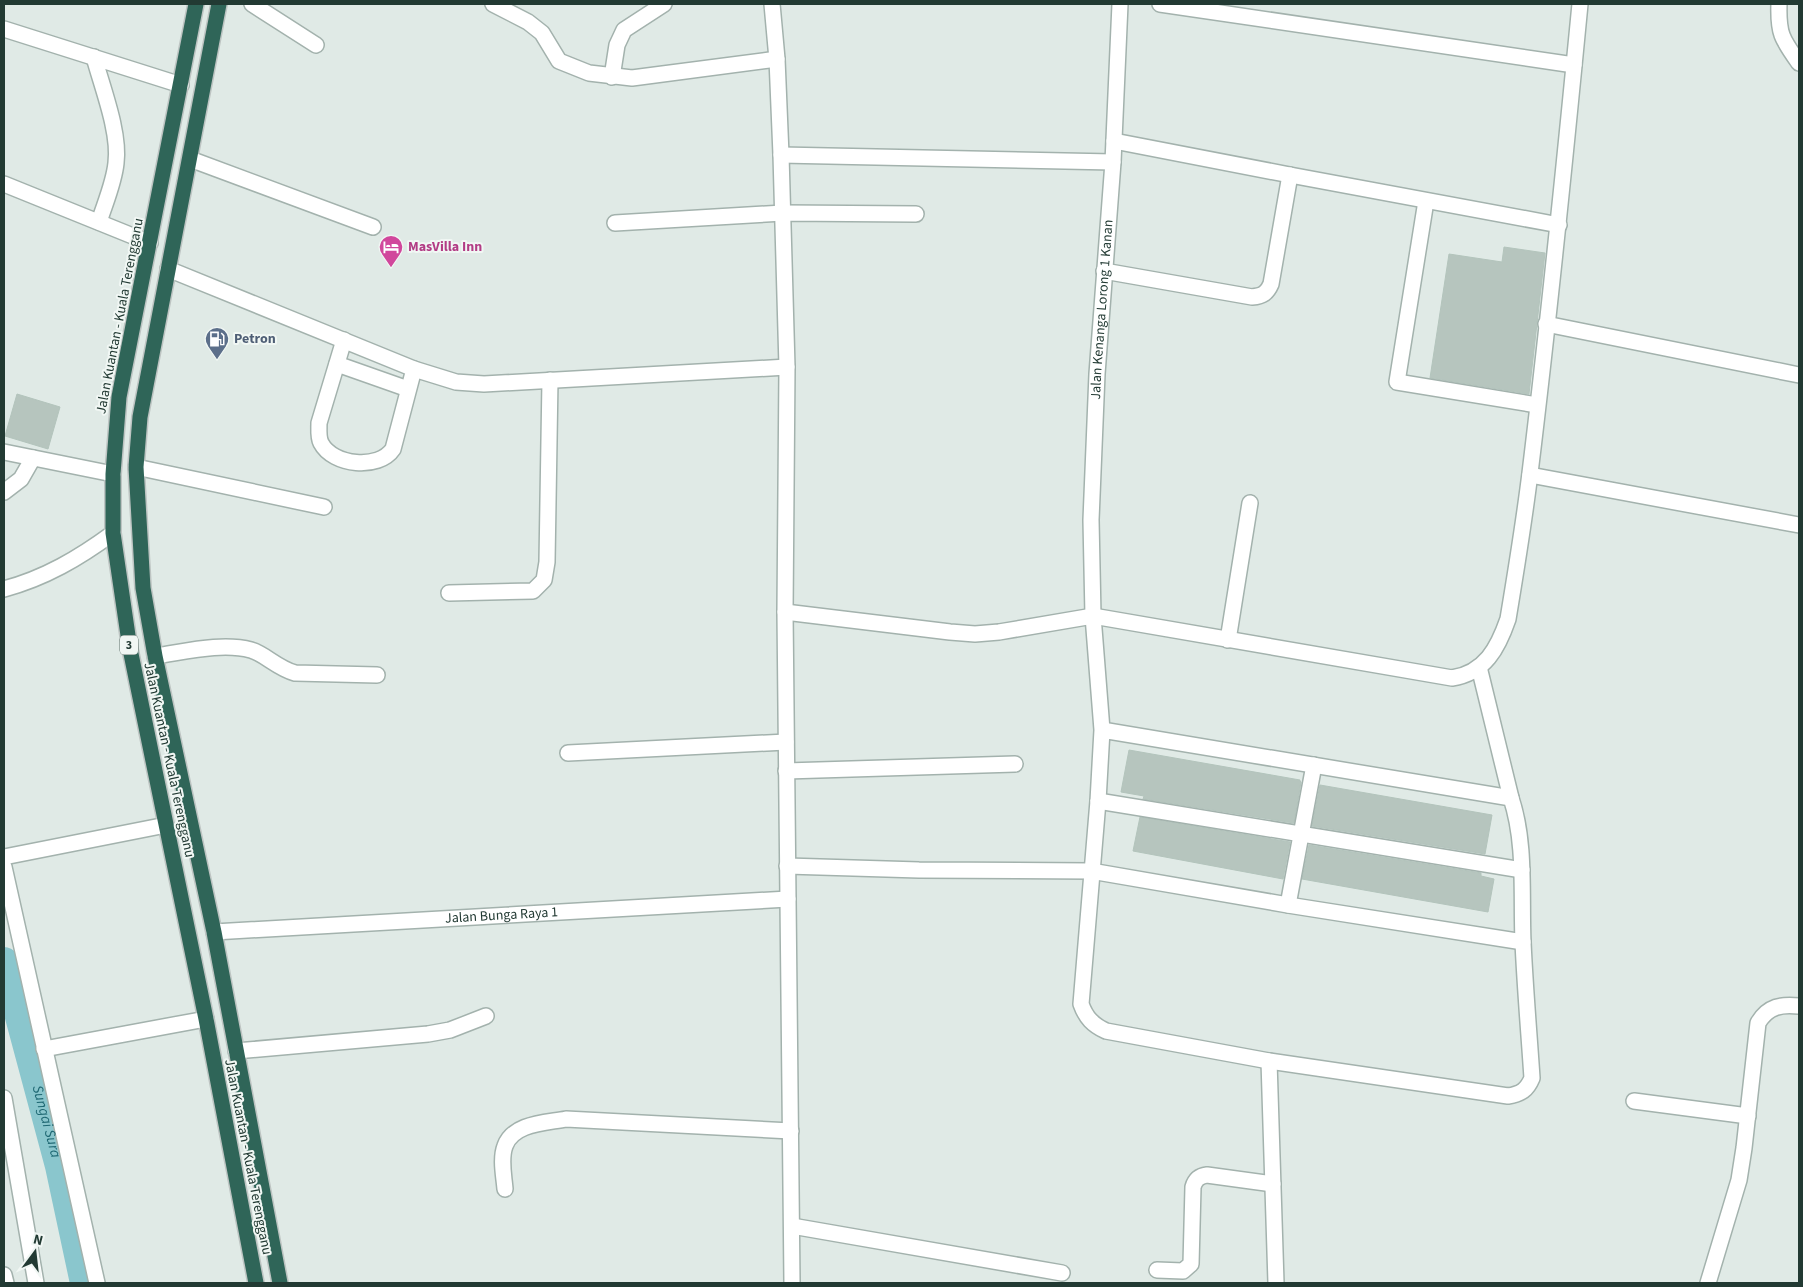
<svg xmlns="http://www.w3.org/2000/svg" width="1803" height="1287" font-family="'Source Sans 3',sans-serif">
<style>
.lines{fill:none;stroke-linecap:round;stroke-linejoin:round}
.river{stroke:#8ac6cd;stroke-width:28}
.building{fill:#b6c5be;stroke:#b3c4bc}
.minor-casing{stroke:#a3b2ad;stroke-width:18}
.highway-casing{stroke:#bdc4c2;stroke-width:18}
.minor{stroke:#fff;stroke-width:15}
.highway{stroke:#2f6558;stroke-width:15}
.labels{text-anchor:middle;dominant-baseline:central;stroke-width:4;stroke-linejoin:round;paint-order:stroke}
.shield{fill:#f1f7f4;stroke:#60736d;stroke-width:1}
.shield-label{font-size:12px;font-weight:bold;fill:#223a33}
.hotel-label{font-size:14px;font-weight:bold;fill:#b23c85;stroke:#f1f7f4;text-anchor:start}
.street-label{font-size:14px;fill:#223a33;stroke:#f1f7f4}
.service-label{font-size:14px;font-weight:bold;fill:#4e5e75;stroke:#f1f7f4;text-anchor:start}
.water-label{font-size:15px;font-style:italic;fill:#1f6873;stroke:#f1f7f4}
</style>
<rect width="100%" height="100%" fill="#e0eae6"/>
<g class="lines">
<path class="river" id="s1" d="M4,961L59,1166L84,1283"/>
</g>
<path class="building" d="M1504,247L1545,253L1529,394L1430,378L1449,254L1502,262Z
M17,394L60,407L48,449L5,436Z
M1129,750L1300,780V781L1301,782L1294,823L1143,799L1144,796L1121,792Z
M1320,785L1492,815L1485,854L1312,826Z
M1140,817L1290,842L1283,879L1133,851Z
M1309,845L1481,873V876L1494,879L1488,912L1302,879Z"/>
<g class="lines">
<g class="minor-casing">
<g id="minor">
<path d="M252,4L316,45"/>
<path d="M493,4L528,22L542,33L559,61L589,73L632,78L777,59"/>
<path d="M772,4L777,59L781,155L787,367L785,612L792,1283"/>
<path d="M1160,4L1574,65"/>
<path d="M1779,4C1778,34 1782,39 1799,63"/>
<path d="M4,29L181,85"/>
<path d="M94,57C102,87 120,132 116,163C114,183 105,203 99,222"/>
<path d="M612,77L617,45L624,30L664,4"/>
<path d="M1114,141L1290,175L1559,225"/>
<path d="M781,155L1113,162"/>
<path d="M190,159L373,227"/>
<path d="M4,184L150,243"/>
<path d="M1426,201L1397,382L1537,405"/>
<path d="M615,223L783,213L916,214"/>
<path d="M168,269L414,369L456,382L484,384L787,367"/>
<path d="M1104,271L1252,297C1263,296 1267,293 1271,284L1290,175"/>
<path d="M1546,324L1799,375"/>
<path d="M344,340L319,423C319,429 318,437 321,443C333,466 379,470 393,449L414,369"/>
<path d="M337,364L408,389"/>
<path d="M4,452L113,474"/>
<path d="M136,467L324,507"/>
<path d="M1530,475L1799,525"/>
<path d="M4,492L21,479L33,458"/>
<path d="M4,589C45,578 79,558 113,533"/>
<path d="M449,593L533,591L544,580L547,562L550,380"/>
<path d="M785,612L950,632L975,634L999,632L1093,616L1452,678C1485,673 1498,648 1508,619C1516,571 1524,522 1530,473C1549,317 1565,160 1580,4"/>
<path d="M1228,640L1250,503"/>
<path d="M155,656C184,652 222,642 251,650C265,654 277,668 295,673L377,675"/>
<path d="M1479,667L1511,798"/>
<path id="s2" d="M1102,730L1511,798C1526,843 1521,894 1523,942C1525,987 1529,1033 1532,1078C1527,1090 1521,1094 1508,1096L1269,1061L1106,1031C1093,1025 1086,1018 1081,1004L1098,801L1102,730L1093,616L1091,520L1097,374L1113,162L1120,4"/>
<path d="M568,753L786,742"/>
<path d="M786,771L1015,764"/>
<path d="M1098,801L1522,870"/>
<path d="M4,857L166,825"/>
<path d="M787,866L919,870L1091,871L1288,905L1523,942"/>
<path d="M4,867L97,1283"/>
<path d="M1288,905L1314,765"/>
<path id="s3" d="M214,932L788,899"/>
<path d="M44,1049L206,1019"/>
<path d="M236,1051L428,1034L450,1030L486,1016"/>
<path d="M1269,1061L1276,1283"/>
<path d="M4,1098L36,1283"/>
<path d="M1634,1101L1748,1116"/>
<path d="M505,1189C504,1176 500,1159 505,1146C513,1123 546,1123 566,1119L791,1131"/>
<path d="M792,1226L1062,1273"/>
<path d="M1157,1270L1183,1271L1191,1264L1193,1187C1195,1180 1199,1176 1207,1175L1273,1184"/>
<path d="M4,1275L6,1283"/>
<path d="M1708,1283L1739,1180L1744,1148L1758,1023C1768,1006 1782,1004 1799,1006"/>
</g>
</g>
<g class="highway-casing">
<path id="highway" d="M196,4L119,397L113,474V533L130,649L206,1019L256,1283
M219,4L140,417L136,467L143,588L155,656L214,932L280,1283"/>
</g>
<use href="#minor" class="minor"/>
<use href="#highway" class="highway"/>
</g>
<defs>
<g id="hotel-pin" transform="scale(1.25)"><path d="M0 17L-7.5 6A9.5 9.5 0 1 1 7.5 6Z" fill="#d1479c" stroke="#f1f7f4"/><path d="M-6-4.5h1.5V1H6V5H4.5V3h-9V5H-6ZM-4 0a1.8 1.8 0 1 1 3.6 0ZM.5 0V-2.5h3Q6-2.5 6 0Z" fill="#fff"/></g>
<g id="fuel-pin" transform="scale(1.25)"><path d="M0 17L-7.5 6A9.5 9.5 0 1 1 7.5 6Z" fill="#5c6f8a" stroke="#f1f7f4"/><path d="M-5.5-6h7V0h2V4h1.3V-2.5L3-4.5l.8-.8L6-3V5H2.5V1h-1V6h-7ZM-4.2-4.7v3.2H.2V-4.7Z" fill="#fff"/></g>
</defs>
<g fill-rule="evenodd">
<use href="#hotel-pin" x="391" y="247"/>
<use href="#fuel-pin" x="217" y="339"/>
</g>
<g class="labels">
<rect class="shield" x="120" y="635.5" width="18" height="19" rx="4"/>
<g class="shield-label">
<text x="129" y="645">3</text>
</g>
<g class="hotel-label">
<text x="408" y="247">MasVilla Inn</text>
</g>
<g class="street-label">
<text stroke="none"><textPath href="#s2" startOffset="1869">Jalan Kenanga Lorong 1 Kanan</textPath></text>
<text transform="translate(120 316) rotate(-79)">Jalan Kuantan - Kuala Terengganu</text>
<text transform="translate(169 760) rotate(78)">Jalan Kuantan - Kuala Terengganu</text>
<text stroke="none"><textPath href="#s3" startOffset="288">Jalan Bunga Raya 1</textPath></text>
<text transform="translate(248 1157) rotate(79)">Jalan Kuantan - Kuala Terengganu</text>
</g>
<g class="service-label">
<text x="234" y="339">Petron</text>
</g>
<g class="water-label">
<text stroke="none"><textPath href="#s1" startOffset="166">Sungai Sura</textPath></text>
</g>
</g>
<rect width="1803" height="1287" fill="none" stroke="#223a33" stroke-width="10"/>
<g transform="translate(35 1252) rotate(15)" stroke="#f1f7f4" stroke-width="4" paint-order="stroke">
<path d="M0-4L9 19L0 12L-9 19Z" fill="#223a33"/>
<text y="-8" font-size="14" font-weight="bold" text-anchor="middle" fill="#223a33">N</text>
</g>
</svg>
